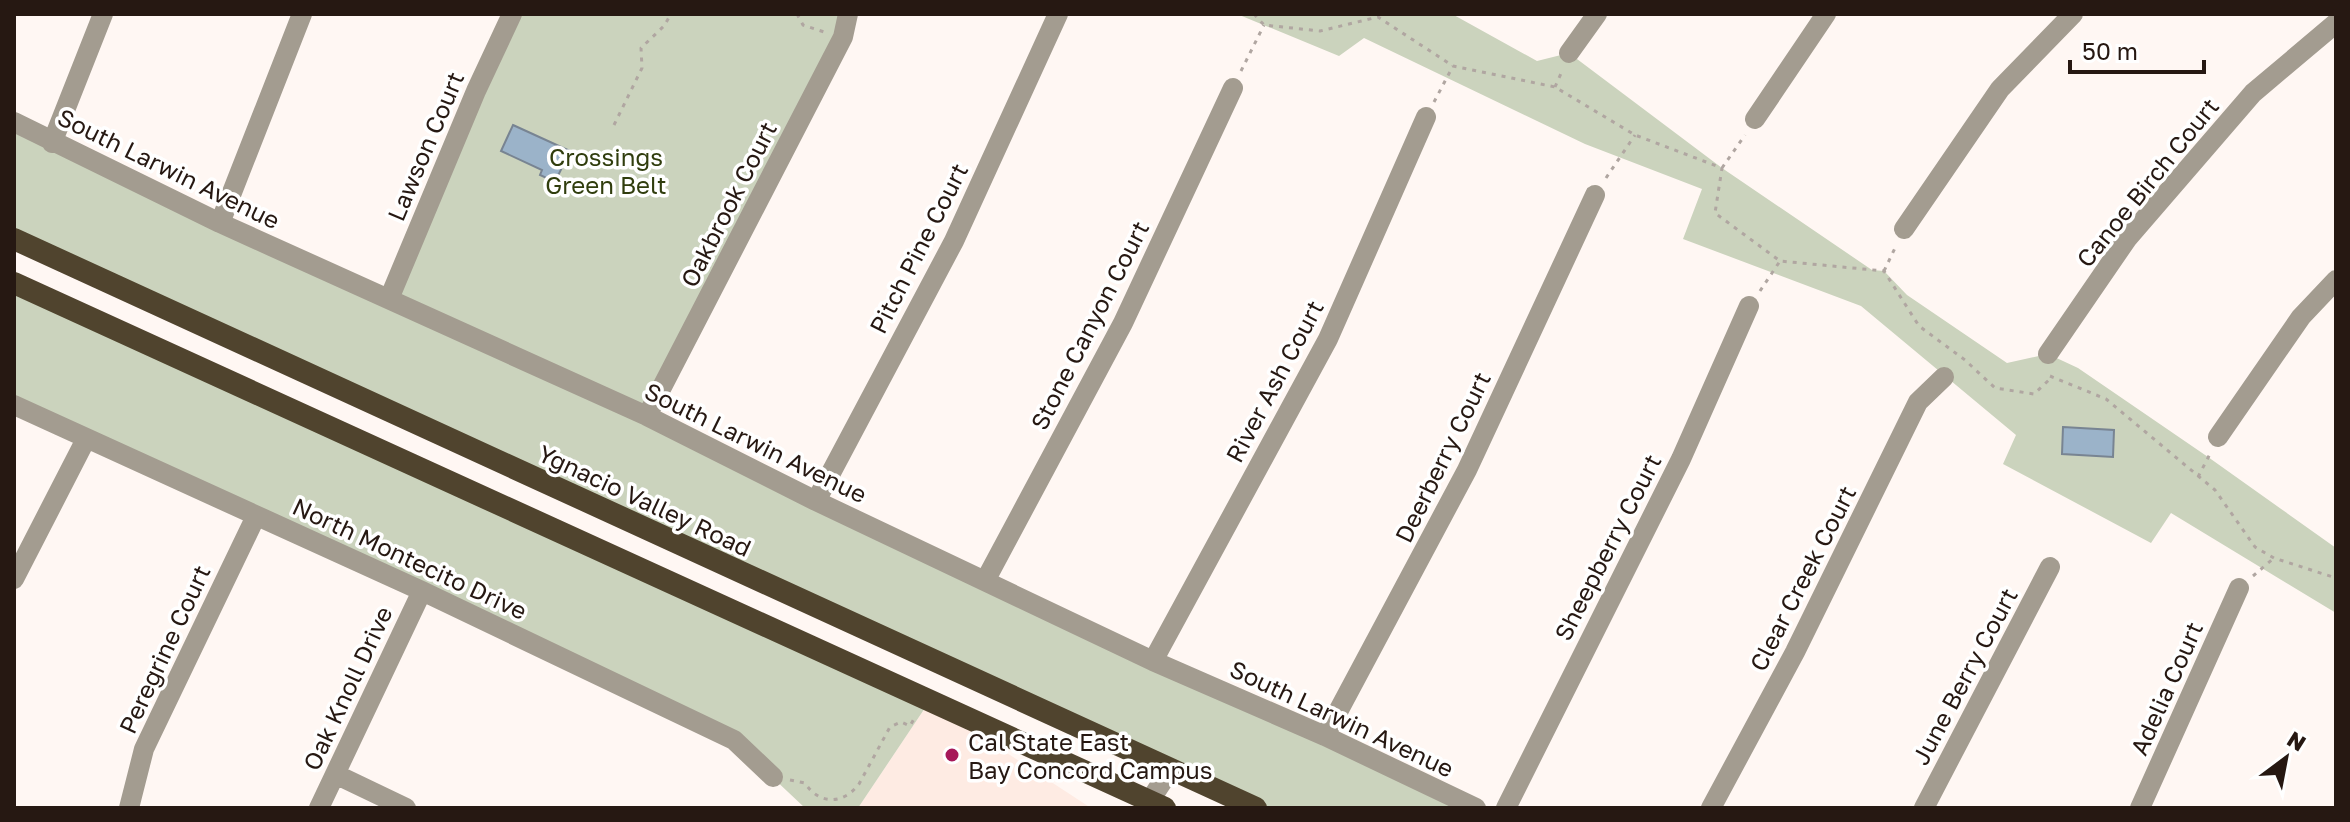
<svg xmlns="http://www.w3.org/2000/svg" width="2350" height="822" font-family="'Golos Text',sans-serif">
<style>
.built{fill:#feebe3}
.green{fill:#cbd3bd}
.water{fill:#9bb3c9;stroke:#788492;stroke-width:2}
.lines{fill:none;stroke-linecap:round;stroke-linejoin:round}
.path{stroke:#b0a6a1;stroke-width:3;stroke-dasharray:4 6;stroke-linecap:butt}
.minor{stroke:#a39c90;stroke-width:20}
.tertiary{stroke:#a39c90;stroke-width:20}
.trunk{stroke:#50442e;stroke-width:22}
.poi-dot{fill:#a61859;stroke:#fff;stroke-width:3}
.labels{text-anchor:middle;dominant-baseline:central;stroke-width:7;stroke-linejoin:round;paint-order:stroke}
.street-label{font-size:24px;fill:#261812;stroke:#fff}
.park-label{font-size:24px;fill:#303d0d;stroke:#fff}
.poi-label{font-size:24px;fill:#261812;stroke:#fff;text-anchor:start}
</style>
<rect width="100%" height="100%" fill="#fff7f3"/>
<path class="built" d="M929,702L1091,808H858Z"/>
<path class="green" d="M512,14H848L648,416L1476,808H1256L14,239V122L389,299Z
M1237,14H1452L1537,61L1569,53L1722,168L1872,270L1884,271L1907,295L2007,363L2048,354L2078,368L2208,457L2336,548V613L2171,513L2151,543L2003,464L2016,435L1861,306L1683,239L1702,189L1585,144L1364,38L1339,56Z
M14,283L929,702L858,808H805L733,740L14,405Z"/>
<path class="water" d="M513,125L570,151L555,182L540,175L542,170L501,151Z
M2063,427L2114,430L2113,457L2062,454Z"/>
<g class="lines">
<path class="path" d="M797,14L803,25L824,32
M1254,14L1264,25L1320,31L1378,17L1453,66L1555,87L1635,135L1722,168L1715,213L1780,261L1884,271L1919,326L1965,360L1995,388L2034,394L2051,378
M1241,71L1264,25
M1555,87L1563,69
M1434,102L1453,66
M614,125L642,68L641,48L664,26L671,14
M1722,168L1745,135
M1606,178L1635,135
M1884,271L1896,246
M1760,291L1780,261
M2050,376L2106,399L2215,490L2255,547L2274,558L2336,578
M2198,477L2211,452
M2253,576L2274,558
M790,780L805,783C819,805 843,805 859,784L890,727L901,722L910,726L915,717"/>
<path class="minor" d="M1569,53L1597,14
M1755,119L1826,14
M14,122L220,223L647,416L816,501L1153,661L1325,736L1476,808
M52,143L103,14
M220,223L302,14
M1904,229L2000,89L2073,14
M389,299L476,91L512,14
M2048,354L2127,239L2253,93L2336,23
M14,405L422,591L734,740L773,777
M647,416L843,37L848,14
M2218,437L2301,317L2336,280
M816,501L954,241L1058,14
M14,579L86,439
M985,581L1123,323L1233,88
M1153,661L1328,339L1426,117
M1325,736L1467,470L1595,195
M335,774L406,808
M129,808L144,749L256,516
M319,808L422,591
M1506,808L1681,459L1749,306
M1711,808L1795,652L1918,402L1944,377
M1924,808L2050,567
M2140,808L2239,588"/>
<path class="tertiary" d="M1145,808L1170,770"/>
<path class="trunk" d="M14,239L1256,808
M14,283L1165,808"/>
</g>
<circle class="poi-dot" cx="952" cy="755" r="8"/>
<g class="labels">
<g class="street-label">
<text transform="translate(425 146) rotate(-67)">Lawson Court</text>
<text transform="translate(169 168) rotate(26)">South Larwin Avenue</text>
<text transform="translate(2147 182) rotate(-51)">Canoe Birch Court</text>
<text transform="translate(728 204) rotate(-63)">Oakbrook Court</text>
<text transform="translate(918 248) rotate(-63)">Pitch Pine Court</text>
<text transform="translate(1089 325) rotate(-63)">Stone Canyon Court</text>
<text transform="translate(1274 381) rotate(-62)">River Ash Court</text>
<text transform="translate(756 442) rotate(26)">South Larwin Avenue</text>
<text transform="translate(1442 457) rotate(-64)">Deerberry Court</text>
<text transform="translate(645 500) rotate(25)">Ygnacio Valley Road</text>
<text transform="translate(1607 547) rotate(-63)">Sheepberry Court</text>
<text transform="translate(410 558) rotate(25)">North Montecito Drive</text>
<text transform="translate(1802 578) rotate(-63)">Clear Creek Court</text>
<text transform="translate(164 649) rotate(-65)">Peregrine Court</text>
<text transform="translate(1964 676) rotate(-62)">June Berry Court</text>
<text transform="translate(347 688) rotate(-65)">Oak Knoll Drive</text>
<text transform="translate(2166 688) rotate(-66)">Adelia Court</text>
<text transform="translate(1342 718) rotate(25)">South Larwin Avenue</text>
</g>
<g class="park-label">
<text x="606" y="156">Crossings<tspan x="606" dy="28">Green Belt</tspan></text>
</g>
<g class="poi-label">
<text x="968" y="741">Cal State East<tspan x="968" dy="28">Bay Concord Campus</tspan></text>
</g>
</g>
<rect width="2350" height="822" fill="none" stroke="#261812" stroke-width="32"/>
<g transform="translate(2286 758) rotate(32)" stroke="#ffffff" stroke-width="6" paint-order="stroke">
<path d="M0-6L14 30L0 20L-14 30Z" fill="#261812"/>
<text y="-12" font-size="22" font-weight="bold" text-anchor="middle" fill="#261812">N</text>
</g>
<path d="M2070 60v12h134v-12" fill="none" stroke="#261812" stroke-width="4"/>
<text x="2082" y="60" font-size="24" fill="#261812" stroke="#ffffff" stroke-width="6" paint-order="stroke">50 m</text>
</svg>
